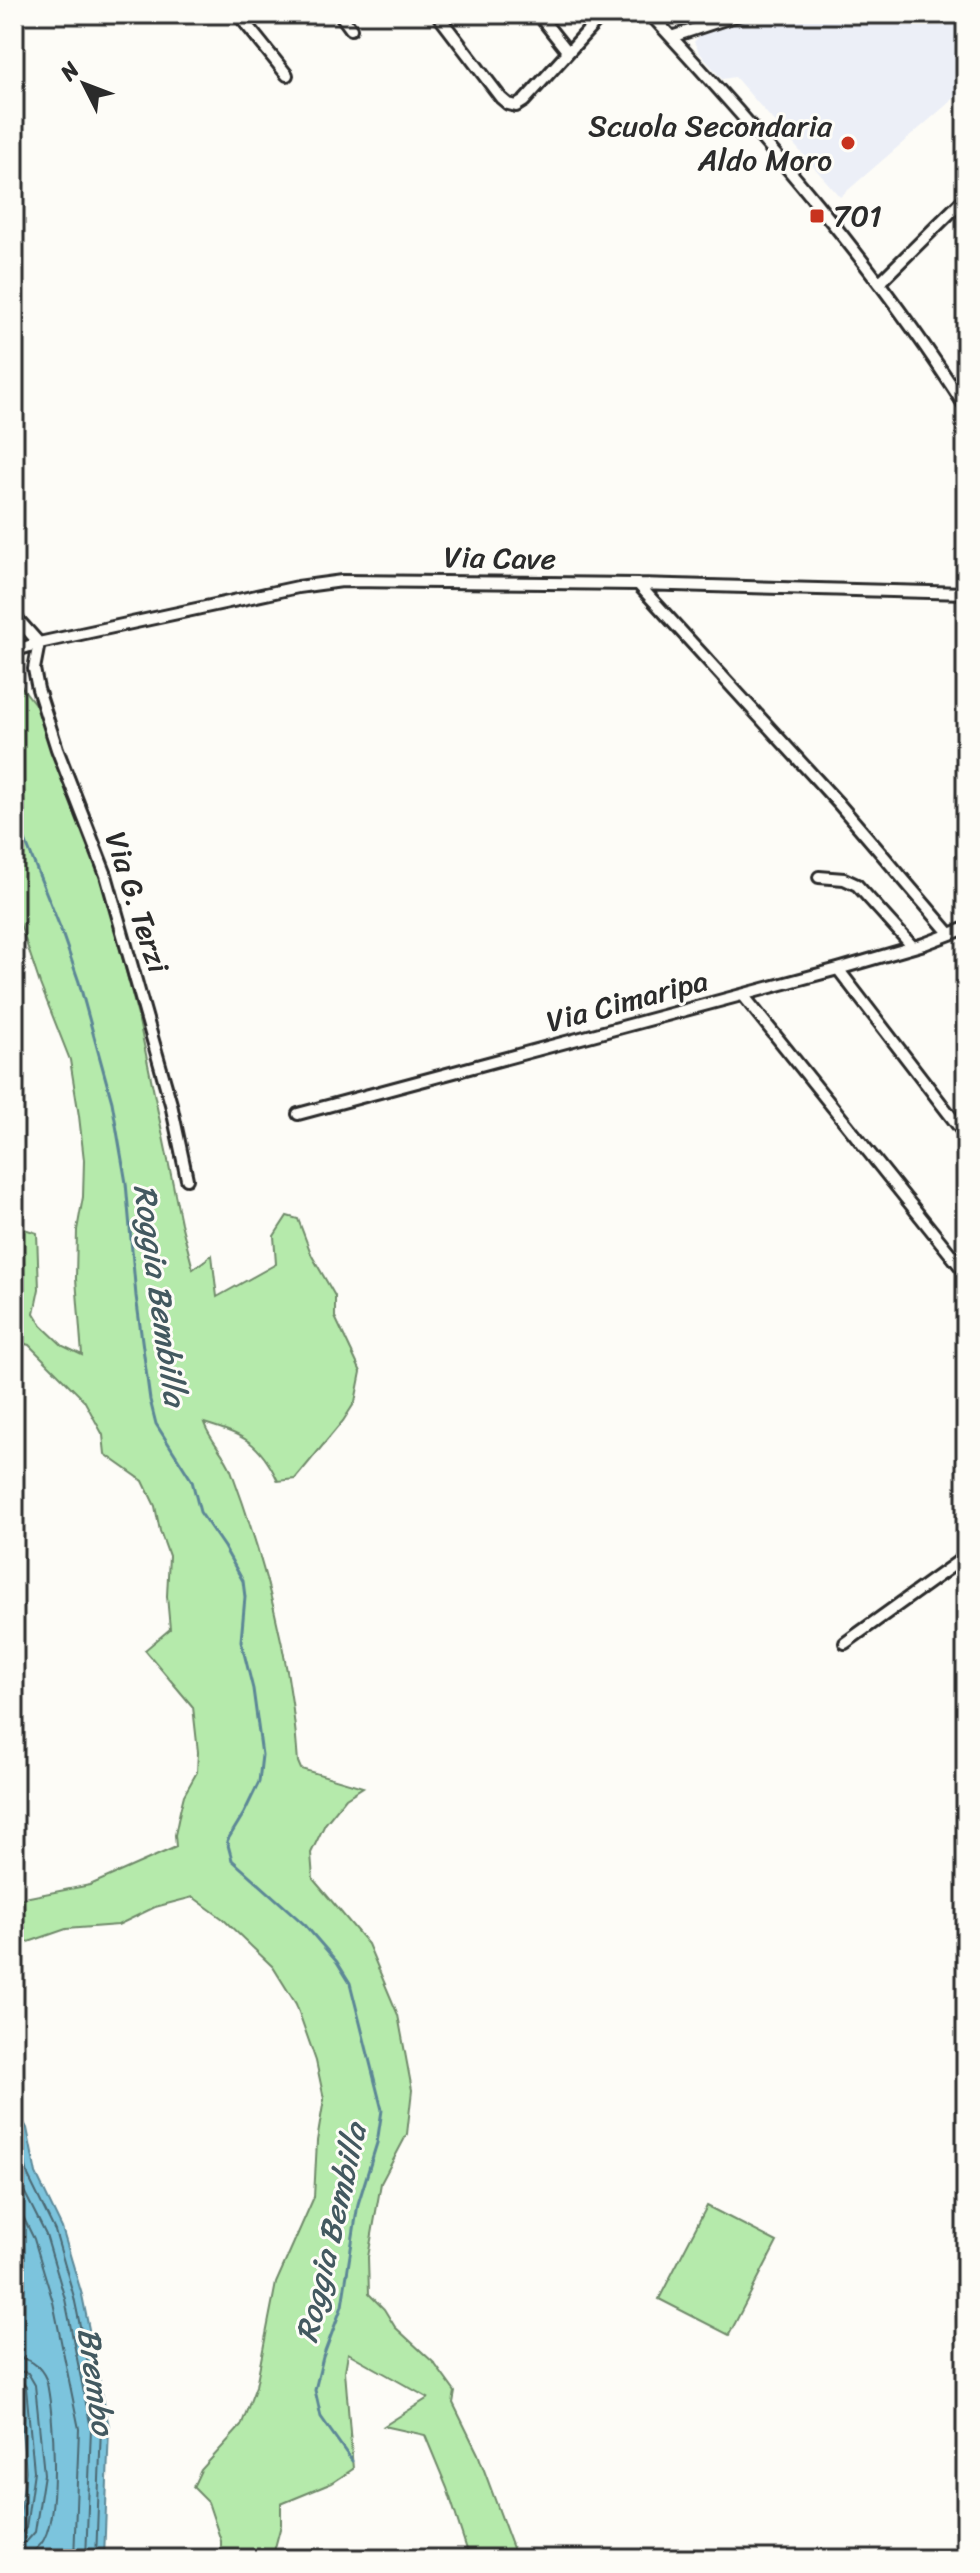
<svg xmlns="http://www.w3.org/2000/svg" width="980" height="2573" font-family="Sriracha,sans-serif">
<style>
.built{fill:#eceff7}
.green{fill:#b5eaab;stroke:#708a6b;stroke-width:2}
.water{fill:#7cc4dd;stroke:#5c8796;stroke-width:2}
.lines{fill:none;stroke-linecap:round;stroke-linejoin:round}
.shore{stroke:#4b6872;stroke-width:2}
.stream{stroke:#5c8796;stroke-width:3}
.street-casing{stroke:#2b2b2b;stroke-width:16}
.street{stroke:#fdfcf7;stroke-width:10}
.poi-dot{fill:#c8321e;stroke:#fdfcf7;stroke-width:3}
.labels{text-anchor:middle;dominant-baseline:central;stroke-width:6;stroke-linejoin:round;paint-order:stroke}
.poi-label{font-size:30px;fill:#2b2b2b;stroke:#fdfcf7;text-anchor:end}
.street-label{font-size:30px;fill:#2b2b2b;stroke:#fdfcf7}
.water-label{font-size:32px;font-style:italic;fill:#435960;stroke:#fdfcf7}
</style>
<rect width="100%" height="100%" fill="#fdfcf7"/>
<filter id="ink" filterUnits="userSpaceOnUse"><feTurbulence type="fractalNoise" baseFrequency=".0125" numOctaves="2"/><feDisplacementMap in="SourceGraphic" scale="16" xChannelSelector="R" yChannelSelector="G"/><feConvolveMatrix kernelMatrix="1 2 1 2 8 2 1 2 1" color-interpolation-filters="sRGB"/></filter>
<g filter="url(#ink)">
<path class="built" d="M789,14H966V88L840,197L735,77L722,79L699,52L694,42L701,34L744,18L752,26Z"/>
<path class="green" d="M14,677L38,708L53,753L78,812L100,874L138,1016L181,1223L193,1269L212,1255L217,1297L276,1264L274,1236L287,1216L298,1219L312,1256L335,1296V1317L361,1372L355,1402L343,1421L295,1479L278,1481C259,1441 243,1435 204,1423C210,1440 224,1453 231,1470C265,1562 292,1664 298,1762L301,1769L363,1787L346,1798L325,1824L311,1853L313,1879L368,1944L398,2015L412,2090L407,2134L381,2183L368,2257L369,2294L384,2309L395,2327L434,2363L455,2392L453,2403L478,2454L517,2559H470L447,2488L425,2435L384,2426L428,2398L348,2353L345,2371L353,2469L332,2483L281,2504V2525L272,2559H221V2541L208,2502L193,2487L201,2470L241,2426L256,2386L276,2283L314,2197L317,2141L324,2099L316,2061L296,2004L273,1967L223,1919L193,1897L155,1907L118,1925L66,1929L14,1947V1900L90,1885L176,1847L175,1835L180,1811L184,1795L197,1772L198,1752L193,1707L145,1650L170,1629L167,1596L169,1556L160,1531L155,1506L143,1481L105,1454L103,1435L84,1400L29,1345L14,1341V1242L18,1227L37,1233L39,1289L34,1313L42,1326L63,1346L82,1355L76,1279L77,1230L83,1197L84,1160L79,1116L70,1060L40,984L14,906Z
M707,2206L777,2242L729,2335L659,2299Z"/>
<path class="water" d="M14,2105L27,2128L36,2174L62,2228L82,2295L109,2427L104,2559H14L26,2471L14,2348Z"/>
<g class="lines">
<path class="shore" d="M14,2122L19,2131L28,2176L55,2231L74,2297L101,2427L96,2559
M14,2157L19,2181L46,2235L65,2299L91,2428L86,2559
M14,2198L34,2239L53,2302L79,2429L74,2559
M14,2357C29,2358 40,2365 46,2379C54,2411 61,2518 41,2544C34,2553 25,2556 14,2557
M14,2370L28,2373L35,2385L44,2474L35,2532L26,2542L14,2545
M14,2380L21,2381L26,2387L34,2471L26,2528L21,2533L14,2534"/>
<path class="stream" d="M14,813L60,927L79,982L112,1102L126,1183L136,1296L150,1400L156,1424L192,1481L200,1512L224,1547L243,1581L245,1597L241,1641L253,1689L262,1755L259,1782L244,1813L227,1841L232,1860L305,1925L337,1962L350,1983L382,2110L377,2143L358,2204L342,2306L323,2357L315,2390L321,2417L352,2461"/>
<g class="street-casing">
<path id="street" d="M238,14L287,75
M340,14L351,29
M437,14L501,98L508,104L516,106L524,101L603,14
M538,14L568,52
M650,14C764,137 876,266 966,408
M671,37L741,14
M879,283L966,197
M638,584L839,804L950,934
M14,615L39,643
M39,643L34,669L38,689L57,749L106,875L171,1104L187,1179
M14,648H23L39,643L298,587L342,581L638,584L966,593
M819,877L844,879L857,885L913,947
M838,969L966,1136
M743,995L964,1271
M298,1114L838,969L924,944L966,928
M845,1643L966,1556"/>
</g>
<use href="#street" class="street"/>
</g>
</g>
<g class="poi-dot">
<circle cx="848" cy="143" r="8"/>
<rect x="809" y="208" width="16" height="16" rx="4"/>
</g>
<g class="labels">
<g class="poi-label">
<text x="832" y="126">Scuola Secondaria<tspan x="832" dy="34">Aldo Moro</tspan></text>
<text x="833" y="216" text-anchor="start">701</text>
</g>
<g class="street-label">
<text transform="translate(500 558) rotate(1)">Via Cave</text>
<text transform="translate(137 902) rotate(72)">Via G. Terzi</text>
<text transform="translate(627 1001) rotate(-15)">Via Cimaripa</text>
</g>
<g class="water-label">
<text transform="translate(160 1295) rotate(82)">Roggia Bembilla</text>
<text transform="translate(331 2233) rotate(-77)">Roggia Bembilla</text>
<text transform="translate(96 2381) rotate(82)">Brembo</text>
</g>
</g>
<rect width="980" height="2573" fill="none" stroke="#fdfcf7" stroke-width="48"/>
<rect x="24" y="24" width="932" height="2525" fill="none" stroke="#2b2b2b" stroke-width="3" filter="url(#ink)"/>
<g transform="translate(84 84) rotate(312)" stroke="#fdfcf7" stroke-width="6" paint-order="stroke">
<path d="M0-6L14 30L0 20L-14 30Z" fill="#2b2b2b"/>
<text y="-12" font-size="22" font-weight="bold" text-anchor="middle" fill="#2b2b2b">N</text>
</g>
</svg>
